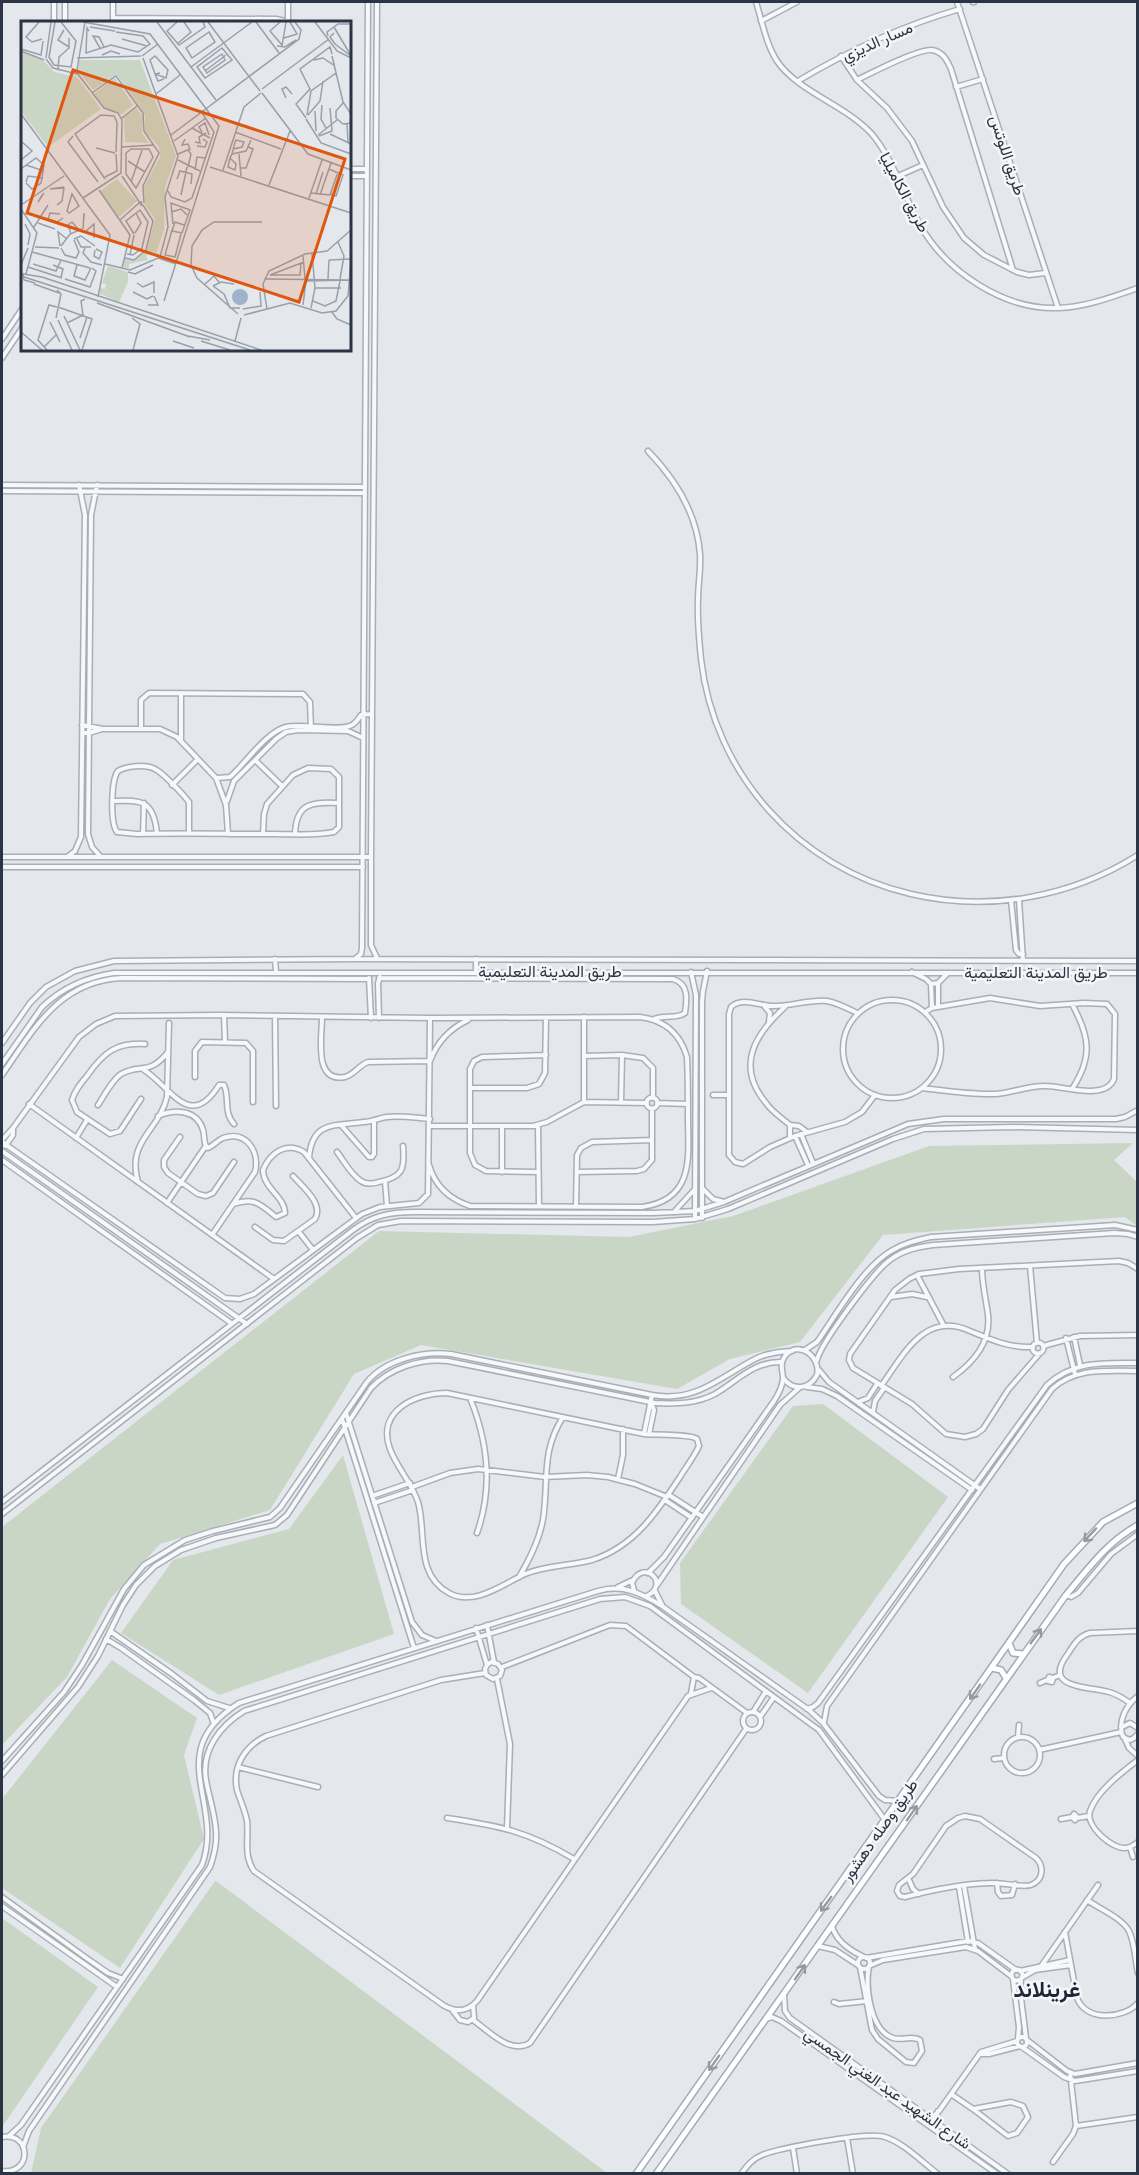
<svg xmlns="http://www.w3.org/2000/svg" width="1139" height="2175" font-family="'IBM Plex Sans',Vazirmatn,sans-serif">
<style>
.green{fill:#c9d6c5}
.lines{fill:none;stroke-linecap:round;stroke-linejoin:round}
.minor-casing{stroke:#a9aeb7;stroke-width:7}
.major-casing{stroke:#a3abb8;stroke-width:8}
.minor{stroke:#f7f8fa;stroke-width:4}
.major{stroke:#fff;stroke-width:5}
.oneway{stroke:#959aa2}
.labels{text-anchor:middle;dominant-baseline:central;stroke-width:5;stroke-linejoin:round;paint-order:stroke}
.street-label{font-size:16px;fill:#2b3445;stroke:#f4f6f9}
.district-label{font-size:22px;font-weight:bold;fill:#1d2536;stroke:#f4f6f9}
.inset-road{fill:none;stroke:#9a9fa9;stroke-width:1.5}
.view{fill:#df570f;fill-opacity:0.15;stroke:#df570f;stroke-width:3}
.inset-edge{fill:none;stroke:#2b3445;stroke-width:3}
</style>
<rect width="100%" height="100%" fill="#e4e7ec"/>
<path class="green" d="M1133,1143L1114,1160L1137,1182V1226L1125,1217L883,1235L800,1342L730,1359L677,1389L421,1345L354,1374L270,1510L160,1544L110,1599L67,1677L2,1745V1527L379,1231L629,1237L733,1216L929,1146Z
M823,1404L948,1497L808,1693L681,1604L680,1563L793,1406Z
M343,1455L394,1634L219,1695L121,1633L173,1560L289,1529Z
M112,1660L197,1718L184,1755L204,1839L120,1968L2,1888V1799Z
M215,1881H216L607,2173H31L41,2128Z
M2,1918L98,1987L2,2127Z"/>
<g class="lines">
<g class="minor-casing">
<path id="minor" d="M377,2L371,857V945L377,958
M756,2C762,21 766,44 777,61C797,91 845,105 871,133C894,160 903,194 920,225C946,271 1003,310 1058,308C1086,307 1112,297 1138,288
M957,2L1058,308
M973,2H974
M113,18L276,19L289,22
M761,21L797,2
M54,22V2
M65,22V2
M113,22V2
M288,22V2
M841,56L857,80L887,108L912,141L943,207L964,238L984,255L1017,272L1029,275L1045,273
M857,80C871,73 919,48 932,50C943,52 947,60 951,69L1013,270
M798,81C850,50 901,26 960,9
M956,87L983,79
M350,169H367
M350,176H367
M898,176L923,165
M2,339L22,309
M2,358L22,328
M648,451C676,480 697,513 700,554C701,570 698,584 698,600C697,619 699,639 701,659C714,774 798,868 911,894C988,912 1070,898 1138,855
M2,485L365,487
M97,485L91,515L88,834L92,847L101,857
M2,491L365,493
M82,725L103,729H160L177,737L216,778L226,805L228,834
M141,729V700L149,693L298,694H303L310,702L311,730
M82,733H89L102,729
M181,739V693
M255,760L282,786
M217,778L230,777C245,764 266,732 286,727C304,723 339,732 352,725C356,723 359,718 361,715L371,714
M172,785L198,759
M113,801C143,800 154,801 157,834
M227,801L234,781L276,739L286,732L298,730L348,731L363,738
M143,834L144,803
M189,834V802C182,793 164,774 155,769C145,764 126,766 118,771C111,780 110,823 117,832L137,834C182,833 228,834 273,834C293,834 315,836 334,832L339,827V777L331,769L308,768L293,775L267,804L264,814L263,834
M295,834C296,802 313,802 339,803
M2,857H371
M67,857L75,851L81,837L85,515L79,485
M2,867H363
M1011,900L1016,950L1019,954H1023
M1019,900L1023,961
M356,958L361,954L362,948L368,2
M275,959L276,972
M476,971V959
M691,972L696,995L695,1219
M912,972L926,979L931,984L938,983
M369,978L371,1018
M379,978L673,979C689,984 687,999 685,1013C677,1019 664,1015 654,1019
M931,984L932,1008
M843 1049a49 49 0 1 1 98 0a49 49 0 1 1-98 0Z
M765,1007L770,1013L769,1021
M785,1007C755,1034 735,1066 766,1103C772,1112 782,1118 790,1125V1137
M938,1007V983L948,973
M857,1013C847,1008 838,1003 827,1001C808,999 790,1007 771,1006C758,1005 741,997 731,1007L729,1014V1155L735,1162L743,1164L770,1147L795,1136L845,1122L862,1112L875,1095
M224,1015L225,1042
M275,1016L276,1106
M322,1017C322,1037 313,1083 345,1077C354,1075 359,1065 368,1062L430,1061C437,1042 449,1029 468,1020
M584,1017V1102
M379,1018L378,983L380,977
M2,1043L30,1003L46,987L75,971L114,961L355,959L1138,961
M584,1056L622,1055L643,1058L653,1068V1098
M2,1064L42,1007C63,987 86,977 114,973H1138
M144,1070C170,1086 190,1132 219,1085H224C230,1098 223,1112 234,1124
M2,1075C34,1029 59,981 122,978L369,979
M195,1077V1051L202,1042L246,1043L253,1051V1102
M470,1088H527L539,1084L545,1073L546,1018
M922,1088C947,1091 972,1095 996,1094C1013,1093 1029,1085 1046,1086C1064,1086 1105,1101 1114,1079L1115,1014L1107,1004L1084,1003L1040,1006L990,998L932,1008L925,1012
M1072,1089C1093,1057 1090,1037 1072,1004
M713,1095H729
M646.5 1103a5.5 5.5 0 1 1 11 0a5.5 5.5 0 1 1-11 0Z
M141,1099L120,1131L110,1134L77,1112L72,1100C75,1090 81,1083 87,1076C103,1053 116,1042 145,1044
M621,1103L622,1055
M657,1103L688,1104
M29,1104L274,1279
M98,1105C104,1096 112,1080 121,1074C141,1063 149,1076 168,1052
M158,1116C174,1109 197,1109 203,1130C205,1136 203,1142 207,1148C213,1147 216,1141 223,1138C246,1130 260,1151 255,1172L212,1235
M341,1125L369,1157H372L374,1154V1120
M538,1125L539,1206
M790,1125L799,1126L807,1132
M430,1126H533L547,1122L584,1102L647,1103
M502,1126V1172
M801,1134L813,1163
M795,1136L808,1165
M180,1137L164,1160V1167L168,1173L198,1194L206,1196L213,1193L234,1162
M76,1138L87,1120
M2,1140L13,1128L79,1037L96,1024L115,1016L220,1015L430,1018L640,1017C665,1020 680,1033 687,1057C688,1078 688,1100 688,1122C689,1162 692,1200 642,1207L470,1206C449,1199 435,1186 429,1165
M2,1142L225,1298L240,1299L254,1294L362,1214L380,1207L419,1203L428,1194L430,1018
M5,1146L13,1135V1129
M2,1151L247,1324
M337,1152C344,1161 351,1175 361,1181C367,1185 373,1184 379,1182C403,1177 405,1169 403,1146
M309,1158C312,1121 334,1126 364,1122C372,1122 379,1118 387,1117C401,1115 416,1118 430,1119
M2,1160L231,1323
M538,1172L486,1171L475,1165L470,1153V1069L474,1061L482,1057L546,1055
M577,1172L637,1171L644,1169L652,1160V1109
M385,1181L387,1206
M138,1182C126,1141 159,1131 167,1097L169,1023
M703,1189L713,1199L724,1202
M167,1203L205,1147
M233,1204C255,1197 260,1204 276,1217L285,1213C285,1197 263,1188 263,1170C270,1153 286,1141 304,1152L356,1218
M576,1207L577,1155L581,1148L592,1142L652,1140
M674,1212L695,1189
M702,1218V1002L703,991L707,971
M255,1227L273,1240L284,1241L315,1219C324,1204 303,1187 293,1176
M299,1232L313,1250
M1030,1266L1037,1343
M917,1275L944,1326
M891,1297L912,1294L927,1297
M1074,1337L1080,1365
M1066,1338L1075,1374
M1032.5 1348a5.5 5.5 0 1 1 11 0a5.5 5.5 0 1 1-11 0Z
M1043,1346L1080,1336L1138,1335
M805,1350L817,1342C836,1315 863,1267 891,1251C904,1243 917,1240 931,1237L1115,1225L1138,1230
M1040,1353L1008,1390L983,1429L976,1434L965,1437L946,1434L912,1404L853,1368L849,1360L850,1354L895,1290L909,1279L919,1274L959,1269L1119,1261L1128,1263L1138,1269
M817,1360C821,1343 875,1270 890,1260C903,1250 918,1247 933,1245L1114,1233L1128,1234L1138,1237
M819,1370L829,1382L980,1489
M953,1377C974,1362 991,1341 988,1315C986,1299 982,1285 982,1268
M881,1386C903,1356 924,1310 970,1331C992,1340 1009,1348 1033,1347
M807,1387L822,1389L837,1396L972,1490
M447,1393L644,1434C655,1435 691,1434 697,1439L699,1446C694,1457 686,1467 680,1477C657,1512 634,1547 592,1560C570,1566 547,1565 525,1574C503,1584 474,1607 449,1593C414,1574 427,1532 418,1502C412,1483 397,1468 390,1449C376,1411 415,1393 447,1393Z
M470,1398C488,1442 493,1488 477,1533
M858,1402L868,1398L877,1384
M873,1412L875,1401L884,1388
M346,1413L412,1622L422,1635L436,1641
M342,1419L414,1648
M644,1434L652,1395
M649,1434L654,1410L651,1403
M618,1479L623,1455V1429
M412,1487L450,1473L478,1469L545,1477L587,1475L608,1477L635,1484L667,1497
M669,1495L703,1517
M372,1496L410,1483
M665,1500L692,1518
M2,1502L353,1230C373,1215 391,1212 416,1212L653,1213L695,1211L724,1202L908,1124L944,1119H1116L1125,1117L1138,1110
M374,1503L413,1490
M2,1514L357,1238L378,1225L401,1221L653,1222L695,1219L728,1209L893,1139L924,1129L1012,1127L1138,1130
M648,1573L664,1557L774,1401C778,1395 782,1387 783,1379C783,1370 779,1365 785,1356C799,1339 821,1357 817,1375C809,1390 793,1391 783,1378
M519,1577C531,1557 542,1535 544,1512C548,1476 542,1450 563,1417
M657,1585L780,1405L799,1388
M618,1587L633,1580
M634,1590L632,1583C643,1558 671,1583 647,1596
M655,1591L662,1605
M1066,1595L1071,1597L1078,1593L1111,1554L1138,1534
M487,1625L494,1662
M476,1628L487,1665L485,1669L486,1675L493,1679L500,1676L502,1670L498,1664L491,1662L487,1665
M110,1631L172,1674L207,1701L229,1708
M106,1639L121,1648L194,1700L210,1713L214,1724
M502,1667L610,1625L626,1626L694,1677L691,1693
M485,1673L441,1680L266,1736C245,1746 232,1766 237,1790C240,1800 245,1810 247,1821C249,1839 243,1855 254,1871L443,2005C456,2013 467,2012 477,2001L688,1696L711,1688
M694,1677L699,1678L747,1713
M1053,1678L1052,1682L1048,1681L1049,1677L1053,1678L1060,1675
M497,1679L510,1744L507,1828
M1040,1683L1047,1680
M1138,1696C1126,1705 1117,1722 1123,1737L1130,1740L1134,1738L1138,1734
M1130,1703C1123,1698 1116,1694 1109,1692C1088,1686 1042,1689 1067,1655C1073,1646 1078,1636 1090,1633L1138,1631
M807,1709L813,1707L818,1703L1047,1385C1074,1360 1104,1363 1138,1363
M743 1721a9 9 0 1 1 18 0a9 9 0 1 1-18 0Z
M753,1712L766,1691
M760,1717L774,1697
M824,1722L827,1706L1052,1389C1076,1367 1106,1371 1138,1371
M1122,1727L1130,1723L1138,1728
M1018,1737L1019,1725
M1124,1737L1129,1748L1138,1756
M1004 1755a18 18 0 1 1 36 0a18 18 0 1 1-36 0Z
M1039,1750L1121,1732
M994,1759L1004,1758
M1138,1760C1121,1773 1097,1791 1090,1811C1085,1826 1112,1849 1125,1848C1130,1848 1134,1845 1138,1842
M2,1761L64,1692L82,1665L124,1589L144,1565L185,1540L213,1531L270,1517L280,1508L367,1382C386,1359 423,1351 451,1354L652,1395C696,1403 720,1377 755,1359C766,1353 780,1352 792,1351
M238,1767L318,1787
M2,1775L78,1687L98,1656L123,1605L136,1585L155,1566L181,1550L216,1538L275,1525L287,1515L371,1388C390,1368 420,1358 448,1361L655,1403C676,1404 696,1404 715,1394C737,1381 754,1361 782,1362
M1074,1814L1077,1817L1075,1820L1072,1817Z
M965,1816L980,1819L1036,1858C1044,1866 1044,1880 1031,1885C1023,1888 1000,1882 989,1883C961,1884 932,1890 905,1897L900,1896L897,1891L899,1885L913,1874L946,1826L958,1818Z
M447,1818C500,1826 527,1831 574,1859
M1077,1818L1089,1816
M1061,1819L1072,1817
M1130,1847L1133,1857
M909,1880L913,1889L919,1894
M997,1883L998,1892L1001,1896L1012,1895L1015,1884
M964,1886L975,1949
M959,1887L968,1942
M2,1897L85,1957L108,1973L123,1979
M1087,1900C1100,1909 1122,1918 1129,1931C1135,1943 1135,1960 1138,1973
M2,1906L117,1987
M832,1926C836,1941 851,1951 864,1957
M1065,1932L1077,1998C1086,2022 1124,2019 1138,2003
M818,1946L835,1950L858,1965
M858 1963a6 6 0 1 1 12 0a6 6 0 1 1-12 0Z
M866,1958L968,1941L978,1943L1016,1970
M1042,1965L1098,1885
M869,1966L883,1960L966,1947L978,1951L1011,1976
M860,1967L872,2030L878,2039L906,2062L914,2063L922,2051L920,2040C911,2035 902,2041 893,2038C870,2030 865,1987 869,1966
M1011.5 1975a5.5 5.5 0 1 1 11 0a5.5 5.5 0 1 1-11 0Z
M1020,1971L1070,1960
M1023,1977L1035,1970L1071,1965
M1013,1979L1019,2027L1018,2039
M1021,1979L1020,1990L1026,2038
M784,1995L785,2011L790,2018L1008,2174
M834,2002L839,2004L867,2001
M453,2011L460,2020L468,2022L474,2018L473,2005
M766,2019L772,2017L781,2021L997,2174
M473,2020C489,2031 510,2055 530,2043L746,1729
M1017 2042a5 5 0 1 1 10 0a5 5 0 1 1-10 0Z
M1027,2040L1067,2071L1075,2074L1138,2063
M1022,2047L1064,2077L1075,2081L1138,2071
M980,2054H989L1020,2046
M951,2094L973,2109L1011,2102L1023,2106L1028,2117L1017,2133L1008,2136L973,2109
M926,2123L939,2111L981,2052L1017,2041
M1076,2126L1138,2117
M931,2127L935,2124L938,2111
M9,2136L21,2125L202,1865C225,1802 161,1752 239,1703L598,1591C623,1584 641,1593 662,1606L809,1710L823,1723L879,1796L885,1800L898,1801
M2,2137C32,2132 32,2175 2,2171
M847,2138L853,2174
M23,2147L29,2131L210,1867C214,1856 217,1844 216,1831C215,1814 209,1797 206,1780C201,1750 220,1726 244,1711L600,1599L625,1597L650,1606L819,1730L885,1820
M793,2148L797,2174
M1053,2162L1073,2134L1076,2126L1070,2072
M741,2174C747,2166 752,2159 762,2155C780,2148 868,2131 885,2137C904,2143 922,2162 938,2174"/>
</g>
<g class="major-casing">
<path id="major" d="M1009,1643L1013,1653L1023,1654
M992,1668L1001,1670L1006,1678
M636,2174L1064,1564L1103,1522L1138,1503
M656,2174L1066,1595C1088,1569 1107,1542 1138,1525"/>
</g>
<use href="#minor" class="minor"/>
<use href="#major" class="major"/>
</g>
<defs><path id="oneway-shaft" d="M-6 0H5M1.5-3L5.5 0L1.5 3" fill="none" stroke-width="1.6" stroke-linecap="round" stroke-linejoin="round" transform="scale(1.5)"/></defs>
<g class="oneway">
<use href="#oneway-shaft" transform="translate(1090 1535) rotate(133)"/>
<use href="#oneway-shaft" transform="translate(1036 1636) rotate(-54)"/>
<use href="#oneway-shaft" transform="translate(975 1692) rotate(125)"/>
<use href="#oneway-shaft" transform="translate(912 1813) rotate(-55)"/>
<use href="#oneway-shaft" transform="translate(826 1904) rotate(126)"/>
<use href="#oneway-shaft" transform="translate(800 1972) rotate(-55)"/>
<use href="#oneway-shaft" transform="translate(714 2063) rotate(125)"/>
</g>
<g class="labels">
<g class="street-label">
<text transform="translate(877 41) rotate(-24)">مسار الديزي</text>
<text transform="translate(1008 155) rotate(72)">طريق اللوتس</text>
<text transform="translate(905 192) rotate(62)">طريق الكاميليا</text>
<text x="550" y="971">طريق المدينة التعليمية</text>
<text x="1036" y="972">طريق المدينة التعليمية</text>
<text transform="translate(879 1830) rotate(-55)">طريق وصله دهشور</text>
<text transform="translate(888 2088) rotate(35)">شارع الشهيد عبد الغني الجمسي</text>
</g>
<g class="district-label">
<text x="1047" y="1988">غرينلاند</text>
</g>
</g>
<g transform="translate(21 21)">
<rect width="330" height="330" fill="#e4e7ec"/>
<path d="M0,30L23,40L33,51L56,56L80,88L27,126L0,90ZM58,39H119L155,135L144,166L143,208L135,233L133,230L125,235L127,239L108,243V247L102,246L104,238L113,239L126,229L134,198L124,184L123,166L139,136L138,126L124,110V95L120,87L96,54L72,69L57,50ZM94,57L112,84L101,93L86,89L73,73ZM115,87L122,96L121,112L128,122L104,121L103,96ZM96,158L116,180L98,196L79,170ZM87,245L107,251V261L98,281L79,273V267L84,268L85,263L81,262Z" fill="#c9d6c5"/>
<path d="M211 276a8 8 0 1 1 16 0a8 8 0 1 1-16 0Z" fill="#9fb4cc"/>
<path class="inset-road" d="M18,1L5,16L11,21L21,18M34,1L28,36L33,44L50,46L55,20L40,1M62,1L129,13L198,105L143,280M136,1L195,79M156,1L146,10L158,24L184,6L182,1M187,1L239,70M235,1L258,32M259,1L249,10L261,24M294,1L316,30L330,37M69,6L94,10M313,6L329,33M43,9L37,19L48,26M68,10L66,7L65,32L90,24L117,31L129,23L122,15L95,11M188,11L194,21L171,37L165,27ZM313,12L309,16L314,23L330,35M307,15L306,11L317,3H330M263,17L276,13L269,1M101,18L126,25M156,23L170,11L163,1M256,25L264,26L275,19M261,25L265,1M79,27L72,15L78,16L83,26M201,27L211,39L184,57L176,46ZM0,28L20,34L22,20M0,30L23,39M201,33L204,39L186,52L182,46ZM81,34L90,30L99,33M121,35L137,23M134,35L147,49L145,57L134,53L129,39ZM311,35L322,81L330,93M25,37L30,1M56,37L120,35M122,37L157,135L144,176L147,206L139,236M25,38L32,47L56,53L52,50M293,39L302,37L314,45M170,46L231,1M37,48L38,36L48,27V17M56,49L64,1M184,50L205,34M56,52L83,87L97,92L101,99L100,152L62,177M139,52L134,53L137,60L143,58M241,68L308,18M71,72L95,55L122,92L123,110L138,132L122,165L123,182M241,72L287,133L330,149M135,73L159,54M265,77L261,68L265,66L271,73M322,82L315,90V97L322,103L330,102M301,84L300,98L305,107M294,90L295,110M0,93L89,214L77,276M286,94L290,70L315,52M287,94L299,80L302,60M101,97L116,85M285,97L275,83L289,68L279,48L309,26L311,33M285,98L300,122L330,133M326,102L327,122M171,107L189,117M181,111L178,106L184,102L188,114M214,111L260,128M309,113L330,123M150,114L278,18L280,9L274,1M297,114L316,99M52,115L47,121L77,161M298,115L311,110L309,87M0,120L11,130L0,139M153,120L185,97M174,121L179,122L178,116L185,112M176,125L184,126L186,121L182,118M101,126L133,124M75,127L94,132M128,128L132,136L115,167L105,153V132L110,128ZM167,129L170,133L167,146M157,133L169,128L167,123L161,124L164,118M211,133L225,130L230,119M218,133L220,155M209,137L215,143L214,149L207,146L208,141L209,137L211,133L214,121L215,119L223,121L221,126L212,128M157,139L179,150M107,140L124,151M5,144L23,150M189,146L330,192M220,147H225L232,128L227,126M0,148L15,137L23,144L20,162L11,168L5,162M308,148L322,154L315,175L310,173M174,149L176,136L184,137M202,149L223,86L240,72M101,155L121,185L120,180M84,156L96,150L95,133M84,158L54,113L80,94L93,95L96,101L95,131M156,158L159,150L171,153L170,163M5,161L7,155L22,157M110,161L121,129M248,164L269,110M78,169L109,214L101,247M147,170L150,176L164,181L171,177L193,111L180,90M290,172L309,174L317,151M51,173L58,185L48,192L46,190ZM295,173L302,151M21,174L17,181L23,172M160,174L166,146M299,174L310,142M288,177L301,139M0,184L43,155M36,184L41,180L43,167L29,168L43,166M0,188L16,212L5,253M150,191L160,188L166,194M39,193L29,192L27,198L36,201L42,197M99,199L118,182M17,202L34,208M4,203L9,213L7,224M152,203L150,182L169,189L161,212L151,210L154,201L163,204M13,206L27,184M62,208L63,192V197M151,209L144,234L154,236L160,213M65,210L73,203V217M114,212L120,202L115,192M50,213L47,204L51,201L58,209M53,218L60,215L74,225M56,218L60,226H70M317,221L323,235L319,258M39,225L37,211L46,218M40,225L49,213L61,208M14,226L38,227M40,227L44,234L55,237L58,231L53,219M64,227L62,232L70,241L81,244M74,229L73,235L78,238L81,231L75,228M11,231L69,247M106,233L112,234L121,227L127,201L119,189L105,200L113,213M109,234L113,214M282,235L284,258M104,237L113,239L125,229L132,200L122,184M308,239L330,238M12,243L35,250L40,239M84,243L109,249L137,237L155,243M0,244L7,227M32,244L42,248L40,256M56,244L53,255L64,259L70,247M7,246L41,257M107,251L114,253L132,244M249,254H279L280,242M249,254L283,241M0,255L229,329M44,258L69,266L75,250L71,247M243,258L328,259L285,260L282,284M307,258L308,239M14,262L3,259L2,253L21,256L240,329M116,262L122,266L133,261V272M13,263L38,272M183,264L193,255L198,261M192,265L203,273L209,287H219M192,265L200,261L213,263M294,267H320M112,271L126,278L132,275M292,280L304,285L315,280L319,260M76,282L169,316M127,284H137L133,275M37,286L71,298L61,329M290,287L294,267L291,232M222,288L240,285L239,271M246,288L242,263L248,250L284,233L306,230L330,209M311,291L316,298L330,304M217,293L176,257L170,244L171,225L181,209L193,201H241M223,294L269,282L301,292L315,290L327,275L330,240M43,295L59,329M35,297L40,273L36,269M111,297L119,303L112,329M37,299L51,329M29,301L39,321M46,302L62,294L60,280L64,278M0,311L21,329M167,315L189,319M59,317L66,296M152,320L173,327M180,320L209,329M214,320L220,297M23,326L36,313M26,329L17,319L28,284L36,286"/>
<path class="view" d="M52,49L324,138L278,281L6,192Z"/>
<rect width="330" height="330" class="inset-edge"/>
</g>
<rect width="1139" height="2175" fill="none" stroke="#2b3445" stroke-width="6"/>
</svg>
